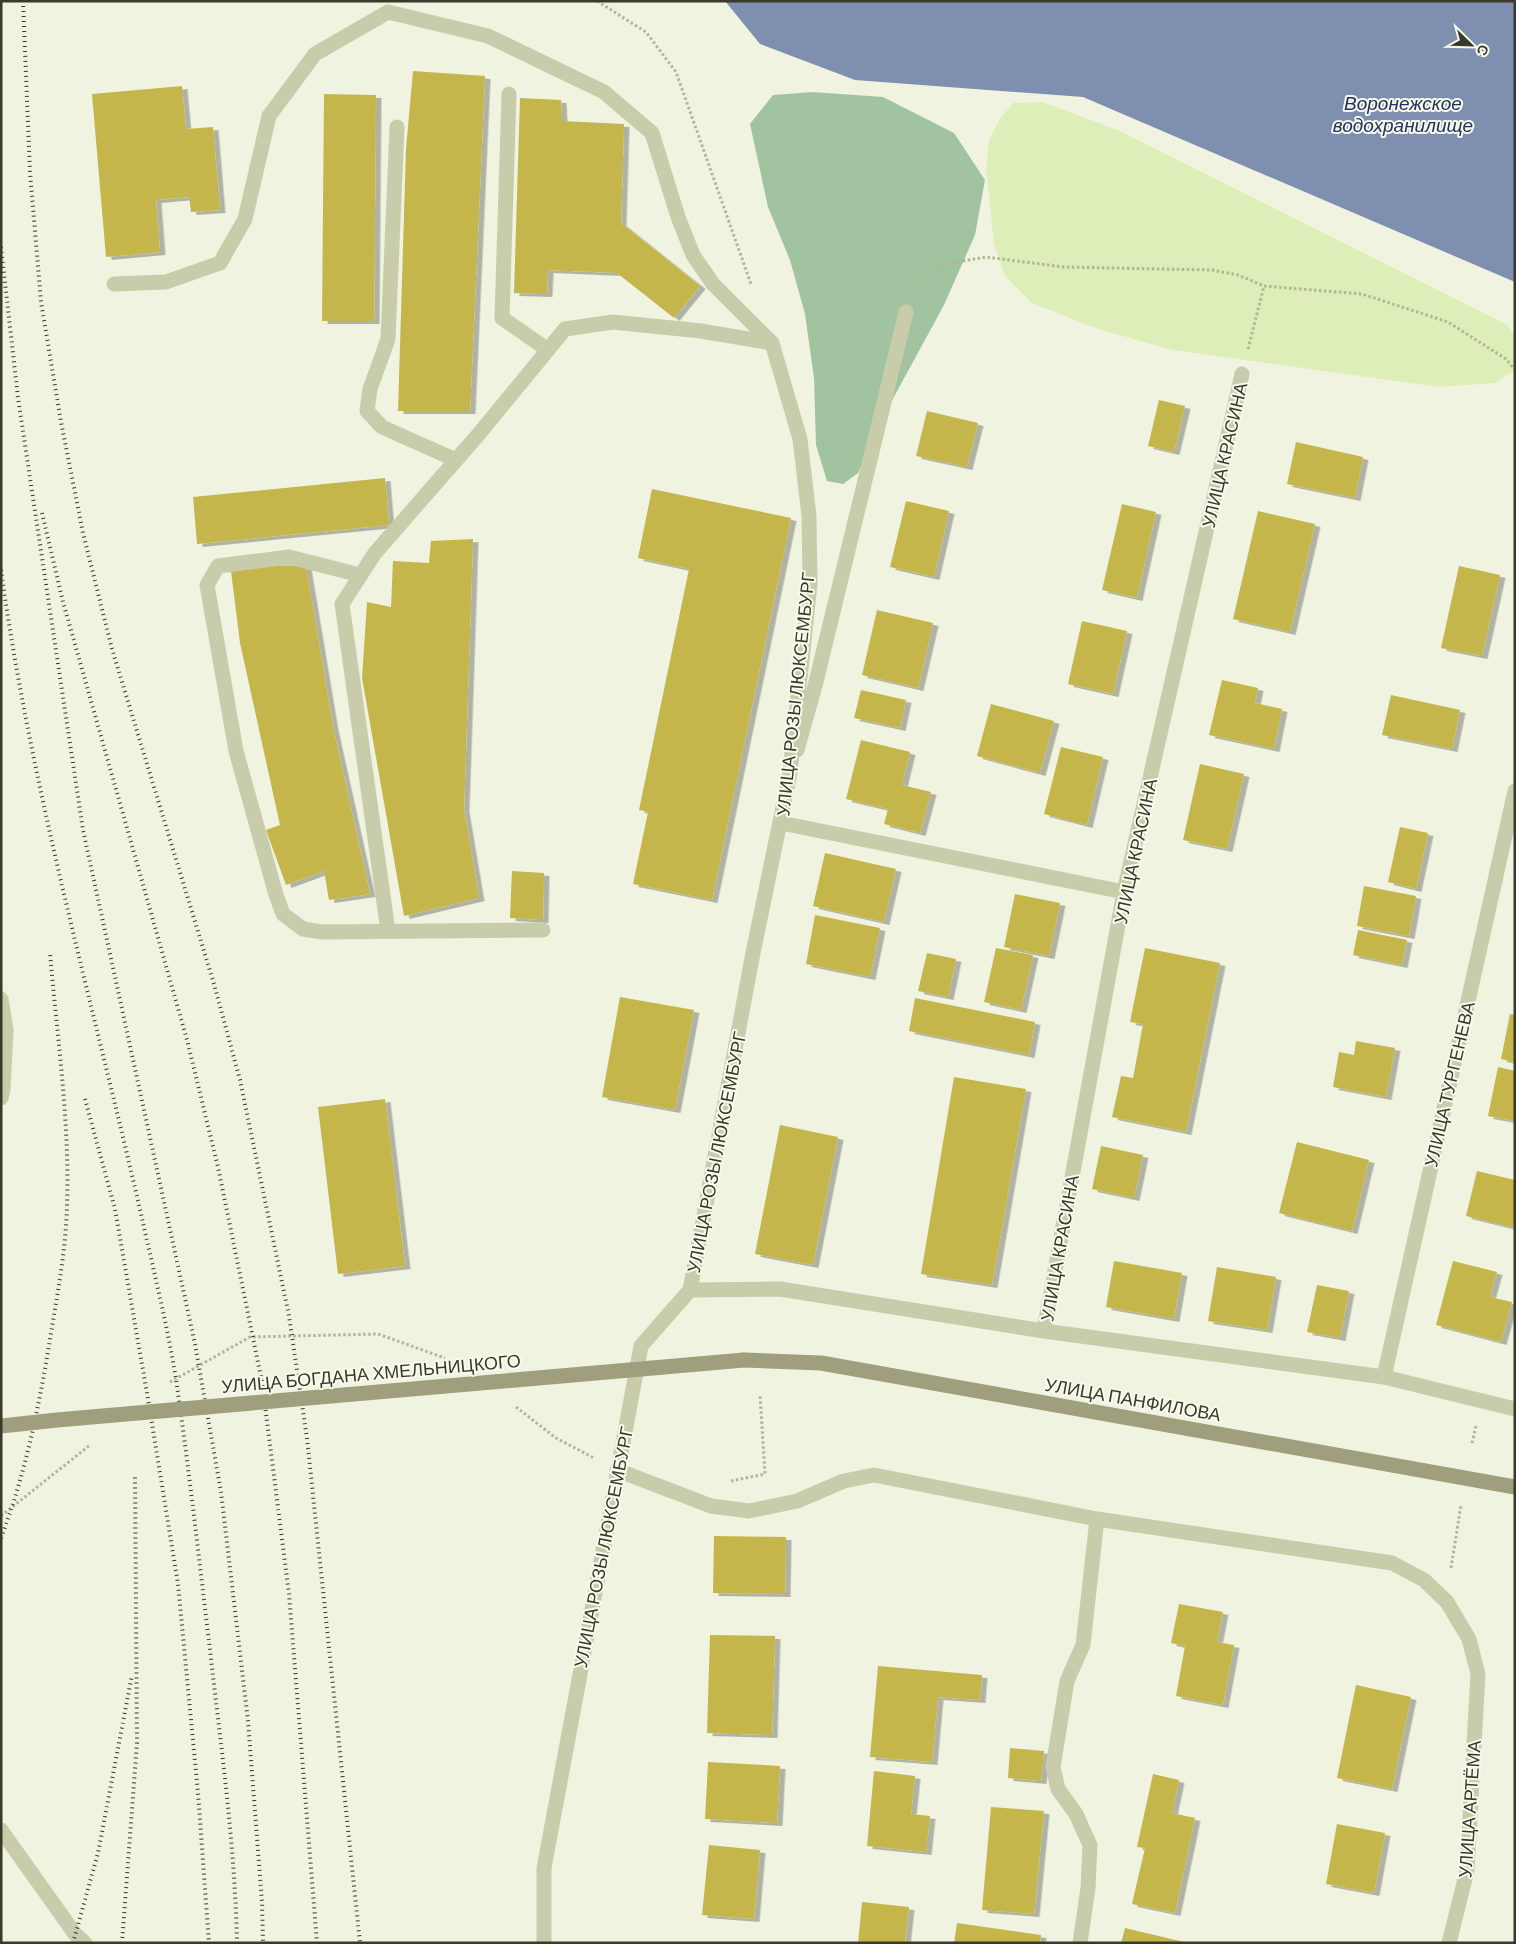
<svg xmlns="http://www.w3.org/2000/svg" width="1516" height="1944" font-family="Barlow,sans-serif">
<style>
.green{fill:#a1c3a0}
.sand{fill:#deeeb8}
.water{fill:#7f8fb0}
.building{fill:#c5b64c;filter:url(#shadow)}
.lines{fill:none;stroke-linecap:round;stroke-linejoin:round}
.path{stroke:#b3b594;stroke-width:3;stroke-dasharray:2.5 2.5;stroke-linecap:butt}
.lane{stroke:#c9ccab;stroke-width:15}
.street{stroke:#c9ccab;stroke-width:15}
.secondary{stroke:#9f9f7d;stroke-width:15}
.rail{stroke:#3a392a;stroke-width:4;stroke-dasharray:1 4;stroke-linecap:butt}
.secondary-bridge{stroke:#9f9f7d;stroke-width:15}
.labels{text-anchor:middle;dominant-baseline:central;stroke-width:4;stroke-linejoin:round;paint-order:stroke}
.street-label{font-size:18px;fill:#3a392a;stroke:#f8faed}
.water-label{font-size:19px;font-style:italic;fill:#20325b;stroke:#f8faed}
</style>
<defs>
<filter id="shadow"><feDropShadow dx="5.5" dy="3" stdDeviation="0" flood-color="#0004"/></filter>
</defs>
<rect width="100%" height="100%" fill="#f0f3e0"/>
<path class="green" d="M813,92L883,97L954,133L985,180L975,235L944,305L890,404L858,473L843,484L827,481L816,445L814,378L805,314L790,260L768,207L750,124L773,95Z"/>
<path class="sand" d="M1042,102L1118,130L1506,324L1515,336V370L1495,383L1439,387L1173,350L1098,329L1032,303L1005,276L994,244L986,169L989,140L1000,119L1013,103Z"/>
<path class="water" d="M725,1H1515V282L1083,97L855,80L760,44Z"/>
<path class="building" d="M413,71L485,76L470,411H398L406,149Z
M182,86L186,129L213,127L220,210L191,212L189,197L156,200L160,252L106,257L92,94Z
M324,94L376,95L374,321H322Z
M520,98L561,100L562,121L624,124L621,223L700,286L674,318L617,273L548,270L547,294L514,293Z
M1159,400L1185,406L1174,452L1148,446Z
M927,411L978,423L967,467L916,456Z
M1296,442L1363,457L1355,498L1287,484Z
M385,478L389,525L197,544L193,497Z
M652,489L791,518L712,900L633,884L648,812L639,810L689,569L638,558Z
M906,501L949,511L934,577L890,567Z
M1122,504L1156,512L1137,598L1102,590Z
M1258,511L1315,524L1290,632L1233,619Z
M473,539L464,809L479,898L404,916L362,678L367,602L391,607L393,561L429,563L431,541Z
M270,565L306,566L333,727L370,894L329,900L324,871L286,885L266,830L280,825L240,643L231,571Z
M1459,566L1500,575L1482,656L1441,648Z
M877,610L933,623L918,688L862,675Z
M1082,621L1127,631L1113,694L1068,684Z
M1222,680L1258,688L1255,703L1282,709L1274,749L1209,735Z
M861,690L906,700L900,728L854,718Z
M1391,695L1460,710L1452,749L1382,735Z
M991,704L1054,721L1040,773L977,756Z
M861,740L910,752L902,785L931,792L920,833L884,824L888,809L846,799Z
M1061,747L1103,757L1087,825L1044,814Z
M1200,764L1244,774L1227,849L1183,840Z
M1400,827L1428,833L1416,889L1388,882Z
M825,853L896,869L884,922L813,906Z
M512,871L544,873L543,920L510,918Z
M1364,886L1416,896L1409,936L1357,926Z
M1015,894L1060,903L1049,956L1004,947Z
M815,915L880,928L870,977L806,964Z
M1358,930L1407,940L1402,965L1353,955Z
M996,948L1033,955L1021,1010L984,1002Z
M1145,948L1220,963L1186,1132L1112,1117L1121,1076L1133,1078L1143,1024L1130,1022Z
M927,953L956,959L948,997L918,991Z
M620,997L694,1010L675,1110L602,1097Z
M915,998L1035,1022L1029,1055L909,1031Z
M1510,1014L1515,1015V1062L1501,1059Z
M1356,1041L1395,1048L1386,1097L1333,1087L1339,1052L1354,1055Z
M1498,1067L1515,1071V1121L1488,1116Z
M954,1077L1026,1089L992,1285L921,1274Z
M385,1099L405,1266L338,1274L318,1107Z
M780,1125L838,1137L813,1265L755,1254Z
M1297,1142L1369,1160L1352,1231L1279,1213Z
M1101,1146L1143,1155L1134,1198L1092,1189Z
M1477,1171L1515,1180V1228L1466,1216Z
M1114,1261L1182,1273L1174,1319L1106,1307Z
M1453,1261L1497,1272L1490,1297L1512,1302L1501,1342L1436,1325Z
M1217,1267L1276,1277L1267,1330L1208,1321Z
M1317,1285L1349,1291L1340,1338L1307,1332Z
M714,1536L786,1537L785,1594L713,1593Z
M1179,1604L1223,1612L1217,1642L1234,1645L1223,1705L1176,1696L1185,1646L1171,1643Z
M710,1635L775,1636L772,1735L707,1733Z
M878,1666L982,1675L980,1700L938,1697L932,1762L870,1757Z
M1356,1685L1411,1697L1392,1789L1337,1778Z
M1010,1748L1044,1751L1041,1781L1008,1778Z
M708,1762L780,1766L777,1823L705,1819Z
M874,1771L915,1776L911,1814L930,1816L926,1852L867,1846Z
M1153,1774L1179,1780L1172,1813L1195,1818L1175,1913L1132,1904L1145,1848L1137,1847Z
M991,1807L1044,1811L1034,1914L982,1910Z
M1337,1824L1385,1833L1374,1893L1326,1884Z
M709,1845L760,1850L754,1919L702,1915Z
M862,1902L909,1907L905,1943H858Z
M957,1923L1041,1935L1040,1943H954Z
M1125,1928L1184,1942V1943H1121Z"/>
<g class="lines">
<path class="path" d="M597,1L646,32L676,72L751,284
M918,288L923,279L945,264L986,257L1064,267L1212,270L1238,275L1264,286L1362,294L1448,322L1506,359L1515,370
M1248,349L1264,286
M170,1382L250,1337L378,1334L445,1358
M516,1407L556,1438L594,1458
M1472,1443L1476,1426
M731,1481L765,1474L760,1394
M1,1516L90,1445
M1451,1568L1461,1505"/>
<path class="lane" d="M509,94L502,318L548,350
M397,127L388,339L370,389L367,411L382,427L456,460
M114,284L166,282L220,263L245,219L269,116L315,54L388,12L488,36L604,92L652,133L678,217L693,255L713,284L772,343
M360,575L289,557L218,566L207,585L236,751L276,895L283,914L303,929L322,932L543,930
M797,750L815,686L906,312
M388,931L342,604L375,553L478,435L565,329L613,322L701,331L772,343
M1,1830L75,1934L85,1943"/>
<path class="street" d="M781,823L1124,892
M1,999L6,1030L3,1090L1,1098
M690,1290L780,1289L1044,1331L1384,1377L1515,1409
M1044,1331L1124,892L1242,374
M1384,1377L1515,791
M617,1470L711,1506L749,1511L797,1501L844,1481L874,1475L1097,1519L1392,1563L1424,1580L1447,1602L1469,1639L1478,1674L1467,1871L1449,1943
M544,1943V1868L641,1346L690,1290L753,953L790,773L810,584L809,516L800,439L772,343
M1080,1943L1088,1888L1090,1845L1076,1814L1058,1789L1053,1767L1067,1681L1083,1645L1097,1519"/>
<path class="secondary" d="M744,1360L821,1363L1515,1487"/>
<path class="rail" d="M23,1L30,172L41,302L61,422L83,533L112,649L214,984L240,1080L289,1316L307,1438L360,1943
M1,247L18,398L83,830L195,1344L221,1492L248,1721L262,1902L263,1943
M42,513L63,602L187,1040L218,1167L262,1382L289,1594L317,1943
M1,570C31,788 92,1000 141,1214C153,1268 167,1324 176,1379C189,1469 199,1559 210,1650C221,1747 235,1845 237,1943
M85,1099L115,1209L148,1399L178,1584L198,1793L209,1943
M1,1538C26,1472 40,1402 51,1333C58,1291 66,1248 67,1205C70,1124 57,1035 50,953
M73,1943L98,1853L132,1675
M122,1943L137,1743L135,1475"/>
<path class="secondary-bridge" d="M1,1426L57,1420L744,1360"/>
</g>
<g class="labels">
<g class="street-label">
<text transform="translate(1224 455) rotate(-77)">УЛИЦА КРАСИНА</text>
<text transform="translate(795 694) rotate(-84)">УЛИЦА РОЗЫ ЛЮКСЕМБУРГ</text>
<text transform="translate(1135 851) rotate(-78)">УЛИЦА КРАСИНА</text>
<text transform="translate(1449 1084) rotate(-77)">УЛИЦА ТУРГЕНЕВА</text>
<text transform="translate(716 1152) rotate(-79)">УЛИЦА РОЗЫ ЛЮКСЕМБУРГ</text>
<text transform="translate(1059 1248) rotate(-80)">УЛИЦА КРАСИНА</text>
<text transform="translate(371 1373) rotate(-5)">УЛИЦА БОГДАНА ХМЕЛЬНИЦКОГО</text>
<text transform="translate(1133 1399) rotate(10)">УЛИЦА ПАНФИЛОВА</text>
<text transform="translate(603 1547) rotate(-79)">УЛИЦА РОЗЫ ЛЮКСЕМБУРГ</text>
<text transform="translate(1469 1809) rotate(-86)">УЛИЦА АРТЁМА</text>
</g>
<g class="water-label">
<text x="1403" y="102">Воронежское<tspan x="1403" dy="22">водохранилище</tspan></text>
</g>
</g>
<rect width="1516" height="1944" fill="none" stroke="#3a392a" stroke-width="5"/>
<g transform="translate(1471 45) rotate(113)" stroke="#f8faed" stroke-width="4" paint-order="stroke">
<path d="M0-4L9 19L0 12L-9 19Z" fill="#3a392a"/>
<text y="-8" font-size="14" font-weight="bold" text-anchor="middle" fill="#3a392a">С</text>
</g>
</svg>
